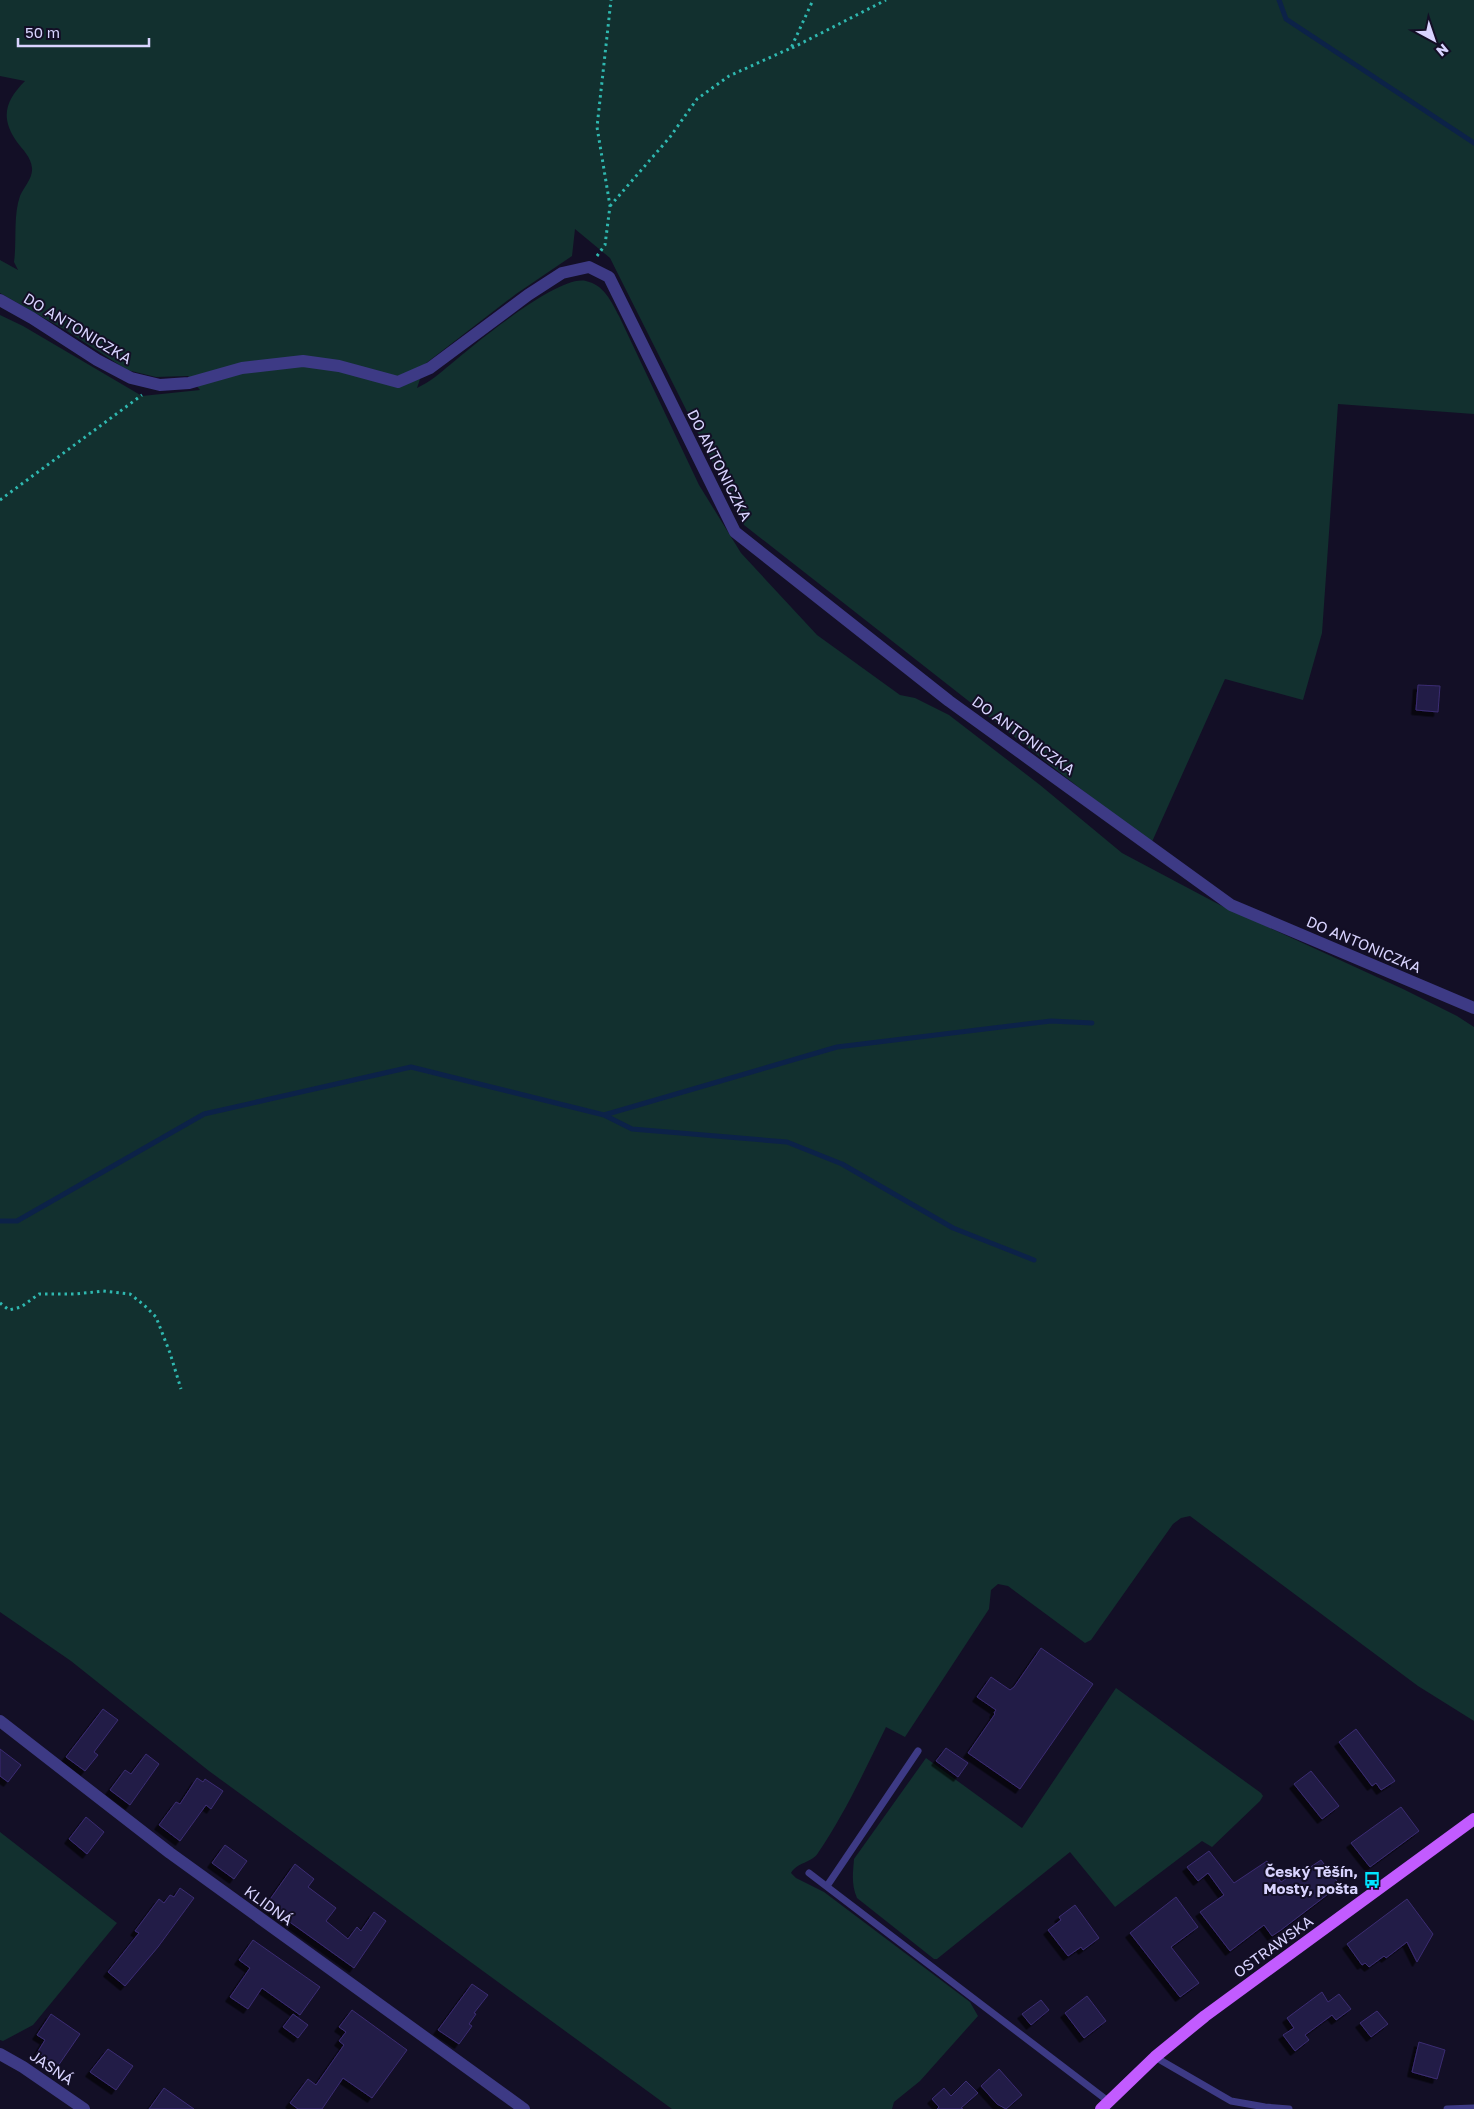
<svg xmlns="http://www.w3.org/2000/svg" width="1474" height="2109" font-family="'Golos Text',sans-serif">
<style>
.green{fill:#12302f}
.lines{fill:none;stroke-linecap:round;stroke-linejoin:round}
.stream{stroke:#0c2248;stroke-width:5}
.building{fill:#241b47;stroke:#3b2d73;filter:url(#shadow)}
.path{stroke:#2fb8b0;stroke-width:3;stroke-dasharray:2.5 4;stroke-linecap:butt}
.service{stroke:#3d3a85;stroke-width:7}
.minor{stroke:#3d3a85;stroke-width:12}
.primary{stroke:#c25bff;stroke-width:12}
.labels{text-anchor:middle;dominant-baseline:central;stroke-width:4;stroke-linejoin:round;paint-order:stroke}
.street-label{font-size:15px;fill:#d9d4ff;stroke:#130f26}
.poi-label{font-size:15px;font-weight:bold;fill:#d9d4ff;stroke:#130f26;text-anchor:end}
</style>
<defs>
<filter id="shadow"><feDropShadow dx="-4.5" dy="4.5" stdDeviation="0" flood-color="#0009"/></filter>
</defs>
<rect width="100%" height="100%" fill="#130f26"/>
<path class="green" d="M0,0H1474V414L1338,404L1322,633L1303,700L1225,679L1151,844L744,525L610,258L575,229L572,256L516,294L425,364L417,388C430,382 440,373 451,364C474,345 558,274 586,281C604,285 611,301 619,316L699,485L741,553L817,635L900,695L915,698L949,715L1040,785L1122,853L1220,905L1403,989L1457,1016L1474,1027V1721L1418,1686L1190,1516L1181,1518L1173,1524L1091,1640L1085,1643L1008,1586L998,1584L991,1590L989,1609L905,1737L886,1727C865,1770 845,1813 818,1853C812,1863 797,1862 791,1873L796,1878L824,1892L970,2002L978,2016L920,2081L894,2102L892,2109H672L209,1771L71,1661L0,1612V315L23,326L142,396L200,390L188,376L156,377L127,370L67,331L0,293V260L18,270L14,262C17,241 13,216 20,196C24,187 33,178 32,168C31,157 23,150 17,142C0,118 5,101 25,81L0,76Z
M1116,1688L1261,1793L1263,1796L1260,1801L1212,1847L1202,1841L1115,1907L1070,1852L937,1959H934L857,1898C851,1884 853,1873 854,1859L926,1758L1022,1828Z
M0,1832L117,1923L33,2025L3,2041L0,2040Z"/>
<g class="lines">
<path class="stream" d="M1279,0L1286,19L1474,143
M604,1115L837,1047L1051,1021L1092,1023
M0,1221H17L204,1114L411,1067L604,1115L632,1129L787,1142L842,1164L953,1228L1034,1260"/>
</g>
<path class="building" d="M1418,685L1440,686L1438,712L1416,710Z
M1041,1648L1093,1684L1020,1789L968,1753L995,1714L994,1713L996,1710L977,1697L991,1677L1010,1690L1014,1687Z
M103,1709L118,1720L94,1752L98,1755L85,1771L66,1757Z
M1356,1729L1395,1781L1381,1790L1376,1783L1372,1786L1339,1742Z
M946,1748L968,1763L958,1777L936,1761Z
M0,1749L21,1765L8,1782L0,1776Z
M146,1754L159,1764L130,1805L110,1790L125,1770L131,1774Z
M1311,1771L1339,1806L1322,1819L1294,1784Z
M197,1778L203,1782L205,1779L223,1791L211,1809L206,1805L180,1841L159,1825L176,1802L180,1804Z
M1401,1807L1419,1831L1370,1867L1351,1843Z
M86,1817L104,1832L87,1854L69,1839Z
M225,1845L247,1861L234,1879L212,1863Z
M1209,1851L1234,1883L1267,1861L1281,1882L1304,1867L1306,1870L1321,1860L1340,1885L1281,1930L1272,1936L1264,1925L1230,1951L1200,1912L1224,1895L1208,1873L1198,1881L1187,1867Z
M295,1864L314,1879L308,1887L336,1908L326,1921L348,1939L357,1927L361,1931L374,1912L386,1921L354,1968L266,1905Z
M180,1888L194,1898L158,1947L125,1986L108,1972L139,1933L135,1931L159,1899L164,1903L170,1895L174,1897Z
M1176,1897L1198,1927L1171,1947L1199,1983L1180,1997L1130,1933Z
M1407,1899L1433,1934L1417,1962L1407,1942L1386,1958L1384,1956L1369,1967L1365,1963L1362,1965L1347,1944Z
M1075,1905L1099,1938L1083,1950L1081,1947L1068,1956L1048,1930L1061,1920L1059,1917Z
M253,1940L320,1987L300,2015L262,1988L248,2009L230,1997L250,1968L239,1960Z
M472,1984L488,1995L474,2013L476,2014L469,2024L472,2026L459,2044L438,2030Z
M1322,1992L1328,2002L1339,1994L1351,2009L1336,2020L1332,2015L1305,2035L1309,2040L1295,2051L1283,2035L1294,2028L1287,2018Z
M1087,1996L1106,2021L1084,2038L1065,2013Z
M1041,2000L1049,2010L1031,2025L1022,2014Z
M352,2010L407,2050L372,2098L343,2078L322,2109H298L290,2103L308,2079L316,2085L344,2045L339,2041L346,2032L339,2027Z
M1377,2011L1388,2024L1371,2037L1360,2023Z
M51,2014L80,2034L58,2066L37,2053L45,2040L37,2035Z
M293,2014L308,2025L298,2038L283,2027Z
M1419,2042L1445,2050L1437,2079L1412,2072Z
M108,2049L133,2066L116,2090L90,2072Z
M999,2069L1022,2095L1006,2109L997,2104L981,2086Z
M966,2081L978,2093L961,2108L963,2109H937L939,2107L932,2099L944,2088L951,2096Z
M164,2088L194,2109H149Z"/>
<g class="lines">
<path class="path" d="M792,48L886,0
M610,206L670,137L697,99L729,76L791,48L813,0
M597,256L605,245L610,206L597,127L611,0
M0,500L142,395
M0,1303L9,1310L21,1307L39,1294H76L103,1291L130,1294L144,1305L156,1317L170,1353L181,1389"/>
<path class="service" d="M809,1873L1108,2101
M827,1886L918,1751
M1155,2057L1231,2101L1265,2107L1289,2109
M1447,2109L1474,2108"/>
<path class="minor" d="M0,300L32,318L97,360L131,378L160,385L189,383L242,368L303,361L339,366L398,382L430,368L528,295L562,273L589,267L609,277L735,532L949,701L1231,905L1474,1008
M0,1721L170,1853L524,2109
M0,2054L23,2067L84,2109"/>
<path class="primary" d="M1101,2109L1155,2057L1205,2016L1474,1819"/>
</g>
<defs>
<g id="bus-bare" transform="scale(1.35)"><path d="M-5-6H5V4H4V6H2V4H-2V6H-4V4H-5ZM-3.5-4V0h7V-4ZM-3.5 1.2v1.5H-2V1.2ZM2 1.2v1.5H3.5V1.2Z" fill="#00e5ff" stroke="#130f26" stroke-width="2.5" paint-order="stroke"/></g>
</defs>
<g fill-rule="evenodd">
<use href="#bus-bare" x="1372" y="1880"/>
</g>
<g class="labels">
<g class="street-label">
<text transform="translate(78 328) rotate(31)">DO ANTONICZKA</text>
<text transform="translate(720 465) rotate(63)">DO ANTONICZKA</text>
<text transform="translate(1024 735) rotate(36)">DO ANTONICZKA</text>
<text transform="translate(1364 944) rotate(23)">DO ANTONICZKA</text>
<text transform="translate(269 1905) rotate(36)">KLIDNÁ</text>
<text transform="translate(1273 1946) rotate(-36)">OSTRAWSKA</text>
<text transform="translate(52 2067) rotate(34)">JASNÁ</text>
</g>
<g class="poi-label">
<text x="1358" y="1871">Český Těšín,<tspan x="1358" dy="17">Mosty, pošta</tspan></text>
</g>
</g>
<g transform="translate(1434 40) rotate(140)" stroke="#130f26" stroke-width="4" paint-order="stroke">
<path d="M0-4L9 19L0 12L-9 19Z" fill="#d9d4ff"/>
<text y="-8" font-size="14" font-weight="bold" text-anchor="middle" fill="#d9d4ff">N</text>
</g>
<path d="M18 38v8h131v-8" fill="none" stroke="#d9d4ff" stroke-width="2.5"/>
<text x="25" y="38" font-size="15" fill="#d9d4ff" stroke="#130f26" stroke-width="4" paint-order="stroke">50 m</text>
</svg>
